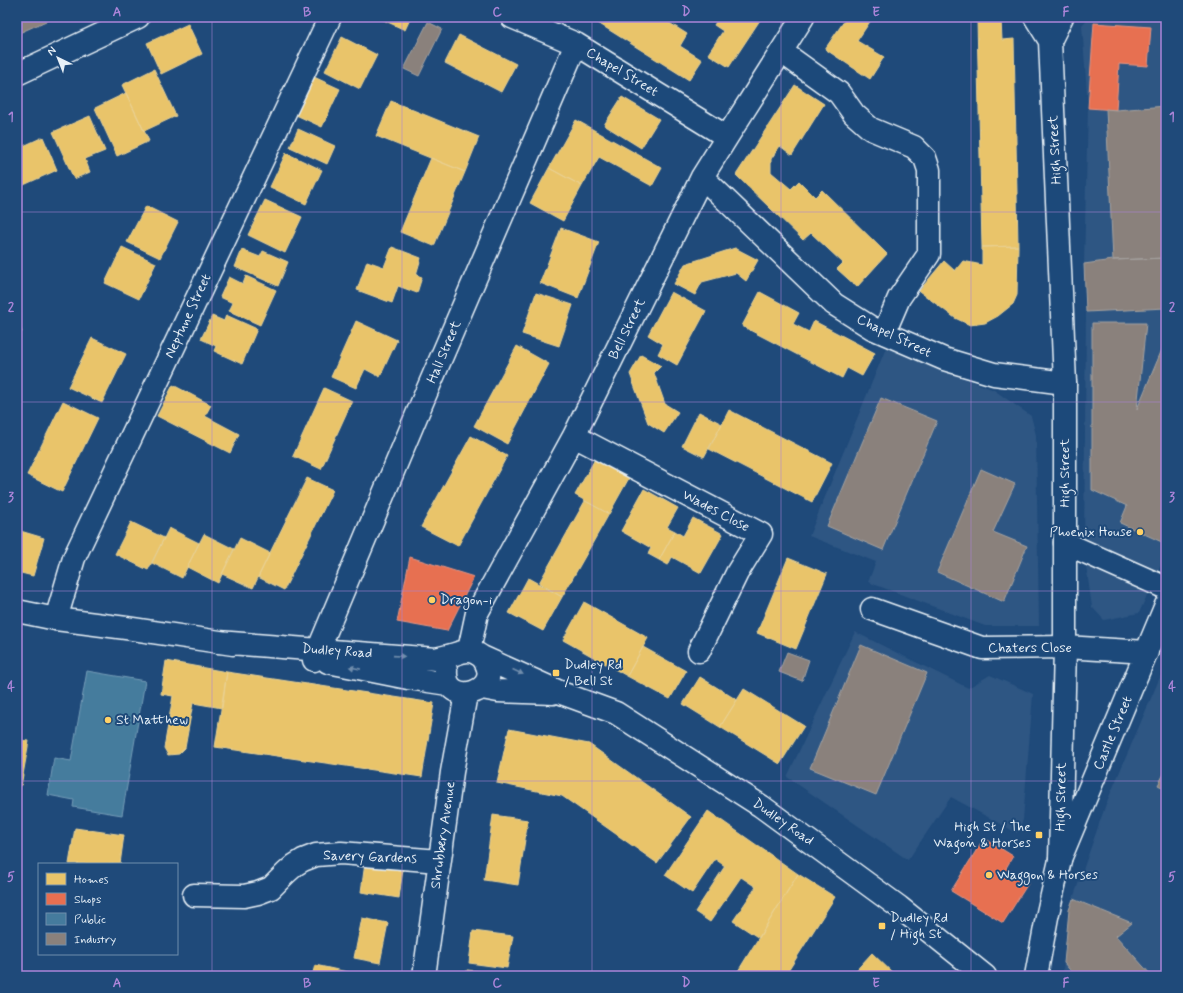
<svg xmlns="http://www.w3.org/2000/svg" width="1183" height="993" font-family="Mynerve,sans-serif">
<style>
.built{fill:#2e5683}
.homes{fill:#e9c46a;stroke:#e9d295}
.shops{fill:#e76f51;stroke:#e79683}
.public{fill:#457b9d;stroke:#769eb8}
.industry{fill:#8a817c;stroke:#a6a3a1}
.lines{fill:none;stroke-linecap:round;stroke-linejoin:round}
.minor-casing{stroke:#e8f1f8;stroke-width:25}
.major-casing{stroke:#e8f1f8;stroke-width:25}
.minor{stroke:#1f4a7a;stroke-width:22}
.major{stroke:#1f4a7a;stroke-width:22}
.oneway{fill:#6f8dac}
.grid{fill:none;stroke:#ac85d9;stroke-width:1;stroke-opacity:0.55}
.poi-dot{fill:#ffd166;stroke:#1f4a7a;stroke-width:1.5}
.labels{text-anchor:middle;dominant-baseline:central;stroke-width:4;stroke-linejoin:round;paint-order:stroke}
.street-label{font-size:14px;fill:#e8f1f8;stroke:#1f4a7a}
.poi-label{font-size:14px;fill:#e8f1f8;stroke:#1f4a7a;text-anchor:start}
.neatline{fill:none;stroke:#ac85d9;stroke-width:1.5}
.grid-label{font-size:13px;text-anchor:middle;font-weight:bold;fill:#ac85d9}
</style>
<rect width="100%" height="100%" fill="#1f4a7a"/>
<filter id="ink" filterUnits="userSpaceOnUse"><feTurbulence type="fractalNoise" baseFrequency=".025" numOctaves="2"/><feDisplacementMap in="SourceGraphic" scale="8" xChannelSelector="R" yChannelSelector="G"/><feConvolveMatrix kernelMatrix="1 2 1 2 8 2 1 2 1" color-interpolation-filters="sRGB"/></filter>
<g filter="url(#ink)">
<path class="built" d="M1089,17H1166V554L1139,613L1104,620L1092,607L1084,551L1086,312L1084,264L1088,108L1082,25Z
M886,348L994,390L1031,416L1036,435L1039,626H985L868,582L876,562L809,536Z
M855,632L968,688L990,675L1033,694L1023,820L1017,833L951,797L908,860L787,777Z
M1166,663V976H1068L1063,970L1069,910L1106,804Z"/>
<path class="homes" d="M377,17H411L405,30Z
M591,17H660L687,34L680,46L702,60L689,80L590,18Z
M719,17H762L729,67L708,54L723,31L714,25Z
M847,17H873L857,41L884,57L870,79L825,49Z
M977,20H1001L1002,40L1014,39L1018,246L982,247Z
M188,24L202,54L161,74L147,43Z
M459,35L516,64L501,92L445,63Z
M342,37L377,55L360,89L325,71Z
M154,69L176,116L144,131L122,85Z
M314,77L340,89L322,127L296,115Z
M795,85L824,104L792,155L780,146L771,159V172L791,189L799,181L815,197L822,190L887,254L857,287L837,269L843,263L811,233L803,240L736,175Z
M126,93L149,141L117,156L95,108Z
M622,97L659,119L641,148L604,125Z
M391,101L479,137L465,172L376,136Z
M90,116L105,151L85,159L90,172L74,179L53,132Z
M576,120L662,168L652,186L599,157L582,186L549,168Z
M298,129L335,146L327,164L290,147Z
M43,137L57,170L17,188V149Z
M286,153L322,170L306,204L270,187Z
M431,158L465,172L434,246L400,232Z
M549,168L582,186L563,221L530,203Z
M265,200L302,217L285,253L248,235Z
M146,206L178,222L160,258L127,242Z
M561,228L599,242L578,298L540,283Z
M1018,246L1017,295L1013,304L998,316L985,323L970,325L955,318L919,291L944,261L955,271L963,261L982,265V247Z
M122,247L156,263L139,299L105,283Z
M392,247L421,258L416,275L422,277L417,293L398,286L392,303L357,290L367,261L384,267Z
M735,248L758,260L746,281L736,273L702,282L695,295L674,284L685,264Z
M242,250L260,257L263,251L288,262L278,286L235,267Z
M246,276L276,290L260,325L229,311L233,303L220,297L229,277L243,284Z
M671,292L706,311L677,365L658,354L663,344L648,335Z
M760,292L799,313L793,324L809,332L814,321L875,353L862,376L847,368L842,378L742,326Z
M536,293L573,305L559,346L522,334Z
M226,315L257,329L242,364L214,351L216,346L201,339L212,316L224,321Z
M17,321L22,332L17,334Z
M356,321L397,340L380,377L365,369L356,388L331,377Z
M92,338L126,354L102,403L68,387Z
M517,346L549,364L507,444L474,426Z
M641,355L661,366L654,373L665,404L678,412L664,433L648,423L630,374Z
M173,385L211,405L205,416L239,434L230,453L157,416Z
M324,388L352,401L321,469L293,456Z
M63,401L98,418L62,492L27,475Z
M729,410L832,463L812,502L709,449Z
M699,412L722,424L704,457L682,446Z
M471,436L507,456L458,546L421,527Z
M595,459L629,478L609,514L575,495Z
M307,478L333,490L284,590L258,577Z
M644,489L678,508L667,527L675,531L659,560L648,554L651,548L621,531Z
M585,501L609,514L562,597L539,583Z
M693,518L723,534L701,573L672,557L668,565L659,560L675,531L683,536Z
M131,522L164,538L148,570L115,554Z
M169,528L199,543L182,578L152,563Z
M17,530L44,538L33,576L17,572Z
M204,534L234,549L218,583L187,567Z
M240,538L270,553L253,588L222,574Z
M788,558L827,574L796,649L757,633Z
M528,578L562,597L543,631L509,613Z
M584,602L648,638L627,676L563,640Z
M643,647L686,671L670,699L627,676Z
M166,661L227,672L222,708L193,703L185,748L179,754L168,755L164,748L173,696L161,694Z
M227,672L434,703L422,777L215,747Z
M700,677L737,700L720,727L683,704Z
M744,689L804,726L780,764L720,727Z
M509,729L589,744L691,817L657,863L562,796L497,783Z
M17,740L29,741L21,786L17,785Z
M708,811L798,874L759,938L733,921L756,887L741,877L710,922L695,912L725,866L715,859L692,893L665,875Z
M493,815L528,820L518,885L484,880Z
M75,828L124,835L120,864H69Z
M365,863L403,869L399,898L361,892Z
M798,874L835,897L785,976H735Z
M362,918L388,923L380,963L354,958Z
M473,931L513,936L507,968L469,963Z
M872,953L896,976H851Z
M315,965L366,976H312Z
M467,970L508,975V976H467Z"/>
<path class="shops" d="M1094,23L1151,27L1148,66L1119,64L1116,110L1088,108Z
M410,557L474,577L447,631L397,622Z
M984,838L1013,856L1006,868L1029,882L1003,923L951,891Z"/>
<path class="public" d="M87,671L145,681L122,815L73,807L74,800L48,795L54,758L71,761Z"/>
<path class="industry" d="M17,17H55L17,34Z
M428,22L442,29L419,76L404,69Z
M1166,106V258L1113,260L1106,109L1116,110Z
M1166,258V308L1086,312L1084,264L1113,260Z
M1092,323H1146L1137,409L1166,340V539L1164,543L1120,523L1127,506L1092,490Z
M881,398L937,421L883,550L827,526Z
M981,469L1015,484L993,532L1027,546L1004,602L937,572Z
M861,645L927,673L876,795L810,768Z
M787,652L809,660L802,681L779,672Z
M1166,770V789L1158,785Z
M1073,899L1132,923L1116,936L1152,976H1075L1064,963L1069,910Z"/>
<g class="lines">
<g class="minor-casing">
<path id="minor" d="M512,17L576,44L727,137
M782,52L839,93L854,114L871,129L914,147L925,158L929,170V254L899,298L884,333
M702,177L834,304L872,328L944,359L994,374L1065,383
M574,436L761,534L737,573L699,651
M1065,543L1166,588
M872,609L982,648L1065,647L1147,652
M56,619L74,558L330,17
M469,650L477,613L574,436L702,177L727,137L803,17
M314,660L423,400L576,44
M1060,859L1166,605
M194,895L244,896L258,893L271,888L286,873L295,865L303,860L316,855L341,853L439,861
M424,976L452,772L466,694"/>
</g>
<g class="major-casing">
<path id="major" d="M1035,17L1050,41L1065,383V647L1060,860L1047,917L1036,976
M1050,41L1062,17
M17,74L138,17
M17,611L56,619L126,628L233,644
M218,642L436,659C443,657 449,656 455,654C467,650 471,649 482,657L564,694L616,713L761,806L899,907L985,976
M328,662L408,678L448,684
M446,670C443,710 509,693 482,657
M482,688L498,691L553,693"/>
</g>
<use href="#minor" class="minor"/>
<use href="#major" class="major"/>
</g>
<defs><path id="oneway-solid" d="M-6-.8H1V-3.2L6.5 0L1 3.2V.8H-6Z"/></defs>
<g class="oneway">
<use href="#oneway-solid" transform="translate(399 656) rotate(4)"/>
<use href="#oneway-solid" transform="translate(355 668) rotate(-169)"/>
<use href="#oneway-solid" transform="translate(518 672) rotate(25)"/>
</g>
</g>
<path class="grid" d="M212,17V976M402,17V976M592,17V976M781,17V976M971,17V976M17,212H1166M17,402H1166M17,591H1166M17,781H1166"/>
<g class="poi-dot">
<circle cx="1140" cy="532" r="4"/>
<circle cx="432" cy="600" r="4"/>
<rect x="552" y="669" width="8" height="8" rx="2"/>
<circle cx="108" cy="720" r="4"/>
<rect x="1035" y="831" width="8" height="8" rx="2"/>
<circle cx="989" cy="875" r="4"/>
<rect x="878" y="922" width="8" height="8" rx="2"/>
</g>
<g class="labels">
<g class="street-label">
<text transform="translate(622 72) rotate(31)">Chapel Street</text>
<text transform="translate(1055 150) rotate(-93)">High Street</text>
<text transform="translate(188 316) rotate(-65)">Neptune Street</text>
<text transform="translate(627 329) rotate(-64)">Bell Street</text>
<text transform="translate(894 336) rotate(26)">Chapel Street</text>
<text transform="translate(444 352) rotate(-67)">Hall Street</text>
<text transform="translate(1065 473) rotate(-90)">High Street</text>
<text transform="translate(716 511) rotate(28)">Wades Close</text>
<text x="1030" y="648">Chaters Close</text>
<text transform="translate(337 651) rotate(4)">Dudley Road</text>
<text transform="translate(1113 733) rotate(-67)">Castle Street</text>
<text transform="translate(1061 797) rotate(-89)">High Street</text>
<text transform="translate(783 822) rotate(35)">Dudley Road</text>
<text transform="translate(443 835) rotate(-82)">Shrubbery Avenue</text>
<text transform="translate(370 857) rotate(2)">Savery Gardens</text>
</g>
<g class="poi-label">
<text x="1132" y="532" text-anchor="end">Phoenix House</text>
<text x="440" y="600">Dragon-i</text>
<text x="564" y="665">Dudley Rd<tspan x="564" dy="16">/ Bell St</tspan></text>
<text x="116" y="720">St Matthew</text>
<text x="1031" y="827" text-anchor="end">High St / The<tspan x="1031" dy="16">Wagon &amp; Horses</tspan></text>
<text x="997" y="875">Waggon &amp; Horses</text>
<text x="890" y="918">Dudley Rd<tspan x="890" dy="16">/ High St</tspan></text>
</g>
</g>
<rect width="1183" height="993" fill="none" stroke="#1f4a7a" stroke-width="44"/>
<rect x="38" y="863" width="140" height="92" fill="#1f4a7a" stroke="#6f8dac"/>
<rect x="46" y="873" width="20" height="12" fill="#e9c46a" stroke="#6f8dac"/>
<text x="74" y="883" font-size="12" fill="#e8f1f8">Homes</text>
<rect x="46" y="893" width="20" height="12" fill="#e76f51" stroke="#6f8dac"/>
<text x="74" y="903" font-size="12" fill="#e8f1f8">Shops</text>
<rect x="46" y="913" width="20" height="12" fill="#457b9d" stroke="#6f8dac"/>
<text x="74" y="923" font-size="12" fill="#e8f1f8">Public</text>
<rect x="46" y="933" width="20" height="12" fill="#8a817c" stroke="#6f8dac"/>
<text x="74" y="943" font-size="12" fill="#e8f1f8">Industry</text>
<g transform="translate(58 58) rotate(317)" stroke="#1f4a7a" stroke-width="3" paint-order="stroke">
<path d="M0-3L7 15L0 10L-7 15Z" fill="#e8f1f8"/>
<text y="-6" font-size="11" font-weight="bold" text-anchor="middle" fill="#e8f1f8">N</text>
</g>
<rect x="22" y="22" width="1139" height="949" class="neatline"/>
<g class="grid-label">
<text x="117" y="16">A</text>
<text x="307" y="16">B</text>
<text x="497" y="16">C</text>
<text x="686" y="16">D</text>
<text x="876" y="16">E</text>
<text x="1066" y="16">F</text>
<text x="11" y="121">1</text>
<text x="1172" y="121">1</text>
<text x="11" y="311">2</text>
<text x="1172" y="311">2</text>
<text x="11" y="501">3</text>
<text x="1172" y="501">3</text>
<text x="11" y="691">4</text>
<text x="1172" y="691">4</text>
<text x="11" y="881">5</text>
<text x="1172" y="881">5</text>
<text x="117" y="987">A</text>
<text x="307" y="987">B</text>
<text x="497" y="987">C</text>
<text x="686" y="987">D</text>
<text x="876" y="987">E</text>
<text x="1066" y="987">F</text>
</g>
</svg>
